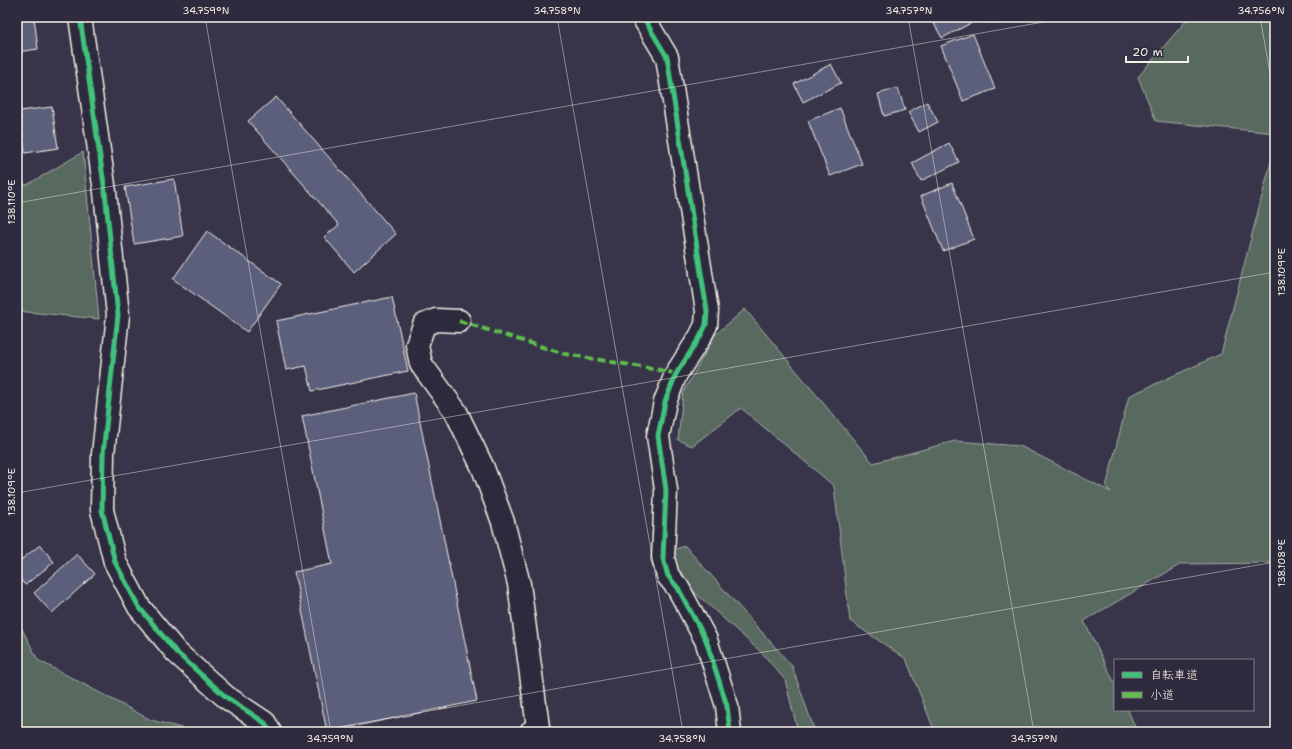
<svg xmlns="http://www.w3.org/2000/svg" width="1292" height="749" font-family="'Shantell Sans','Klee One',sans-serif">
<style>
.green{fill:#596960;stroke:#a6ada4}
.building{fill:#5c5f7c;stroke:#f4f1e8}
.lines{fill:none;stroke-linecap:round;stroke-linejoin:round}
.minor-casing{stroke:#f4f1e8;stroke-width:25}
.minor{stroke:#2f2a3d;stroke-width:22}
.quiet{stroke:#5fbe4e;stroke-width:4;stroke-dasharray:8 4;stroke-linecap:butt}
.cycleway-casing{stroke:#2f2a3d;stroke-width:8}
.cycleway{stroke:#40c37c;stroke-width:5}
.ticks{fill:none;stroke:#f4f1e8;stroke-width:1;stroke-opacity:0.45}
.neatline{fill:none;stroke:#f4f1e8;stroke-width:1.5}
.ticks-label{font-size:10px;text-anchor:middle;fill:#f4f1e8}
</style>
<rect width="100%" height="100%" fill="#38354a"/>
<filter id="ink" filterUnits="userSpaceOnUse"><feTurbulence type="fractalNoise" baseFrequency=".025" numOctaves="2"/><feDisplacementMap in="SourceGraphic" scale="8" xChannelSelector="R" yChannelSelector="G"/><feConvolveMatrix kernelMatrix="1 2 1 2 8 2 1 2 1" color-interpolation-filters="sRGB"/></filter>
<g filter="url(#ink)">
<path class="green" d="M1189,17H1275V133L1156,121L1138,77Z
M1275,146V563L1181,564L1084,621L1115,684V710H1128L1137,732H935L906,659L850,621L834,486L741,408L692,446L678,440L683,393L715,335L745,309L873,463L955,441L1020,446L1111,492L1106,487L1129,396L1221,354Z
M83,152L99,319L17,311V181L27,185Z
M685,546L792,666L815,732H798L785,680L763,654L683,582L663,553Z
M17,619L38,660L151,720L196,732H17Z"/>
<path class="building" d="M17,17H34L38,49L17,52Z
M937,17H978L979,19L942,38L932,20Z
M990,17H1012L991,23Z
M973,34L995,89L963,101L941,46Z
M831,64L841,83L803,102L794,84Z
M898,88L905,110L884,116L878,94Z
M276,97L396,234L354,272L324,237L339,225L248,121Z
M927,102L938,122L919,132L908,112Z
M52,107L58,148L25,153L20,111Z
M840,108L862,164L830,176L808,121Z
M949,143L959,162L921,181L912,163Z
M174,179L183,236L134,244L125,187Z
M952,183L974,239L943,251L921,196Z
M207,231L281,284L247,332L173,279Z
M392,297L408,371L312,391L306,366L286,370L276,321Z
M414,393L477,701L327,732L294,572L332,564L302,416Z
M40,545L54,562L25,585L17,575V563Z
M77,554L95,574L52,613L34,593Z"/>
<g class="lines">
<g class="minor-casing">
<path id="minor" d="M80,17L105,192L118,315L103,454L102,510L115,562L139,607L176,652L226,697L265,723L270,732
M643,17L667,57L707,311L706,325L700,337L676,374L665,402L658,436L666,490L663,558L668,576L678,588L706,640L727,706L730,732
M459,321L436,320L424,325L417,345L421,364L456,412L483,468L503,522L519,584L538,727L531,732"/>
</g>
<use href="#minor" class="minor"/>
<path class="quiet" d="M459,321L565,354L665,371L676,374"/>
<g class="cycleway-casing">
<path id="cycleway" d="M80,17L105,192L118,315L103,454L102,510L115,562L139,607L176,652L226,697L265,723L270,732
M643,17L667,57L707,311L706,325L700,337L676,374L665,402L658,436L666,490L663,558L668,576L678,588L706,640L727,706L730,732"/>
</g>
<use href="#cycleway" class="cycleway"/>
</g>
</g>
<path class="ticks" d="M205,17L331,732M557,17L683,732M908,17L1034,732M1260,17L1275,101M17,203L1072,17M17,493L1275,272M310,732L1275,562"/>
<rect width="1292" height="749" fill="none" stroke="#2f2a3d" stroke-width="44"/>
<rect x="1114" y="659" width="140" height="52" fill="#2f2a3d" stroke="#7e7a81"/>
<rect x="1122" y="672" width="20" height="6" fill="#40c37c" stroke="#7e7a81"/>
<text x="1150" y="679" font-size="12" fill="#f4f1e8">自転車道</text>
<rect x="1122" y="692" width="20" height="6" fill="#5fbe4e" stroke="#7e7a81"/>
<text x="1150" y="699" font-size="12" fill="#f4f1e8">小道</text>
<path d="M1126 56v6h62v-6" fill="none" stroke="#f4f1e8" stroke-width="2"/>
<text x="1132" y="56" font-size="12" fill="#f4f1e8" stroke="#2f2a3d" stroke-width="3" paint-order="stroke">20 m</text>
<rect x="22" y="22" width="1248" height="705" class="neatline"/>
<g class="ticks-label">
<text x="206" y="14">34.759°N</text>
<text x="557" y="14">34.758°N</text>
<text x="909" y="14">34.757°N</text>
<text x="1261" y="14">34.756°N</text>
<text transform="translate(11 202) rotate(-90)" y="4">138.110°E</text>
<text transform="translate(1281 272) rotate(-90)" y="4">138.109°E</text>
<text transform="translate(11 492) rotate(-90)" y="4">138.109°E</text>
<text transform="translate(1281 563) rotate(-90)" y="4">138.108°E</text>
<text x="330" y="742">34.759°N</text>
<text x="682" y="742">34.758°N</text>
<text x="1034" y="742">34.757°N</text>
</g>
</svg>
